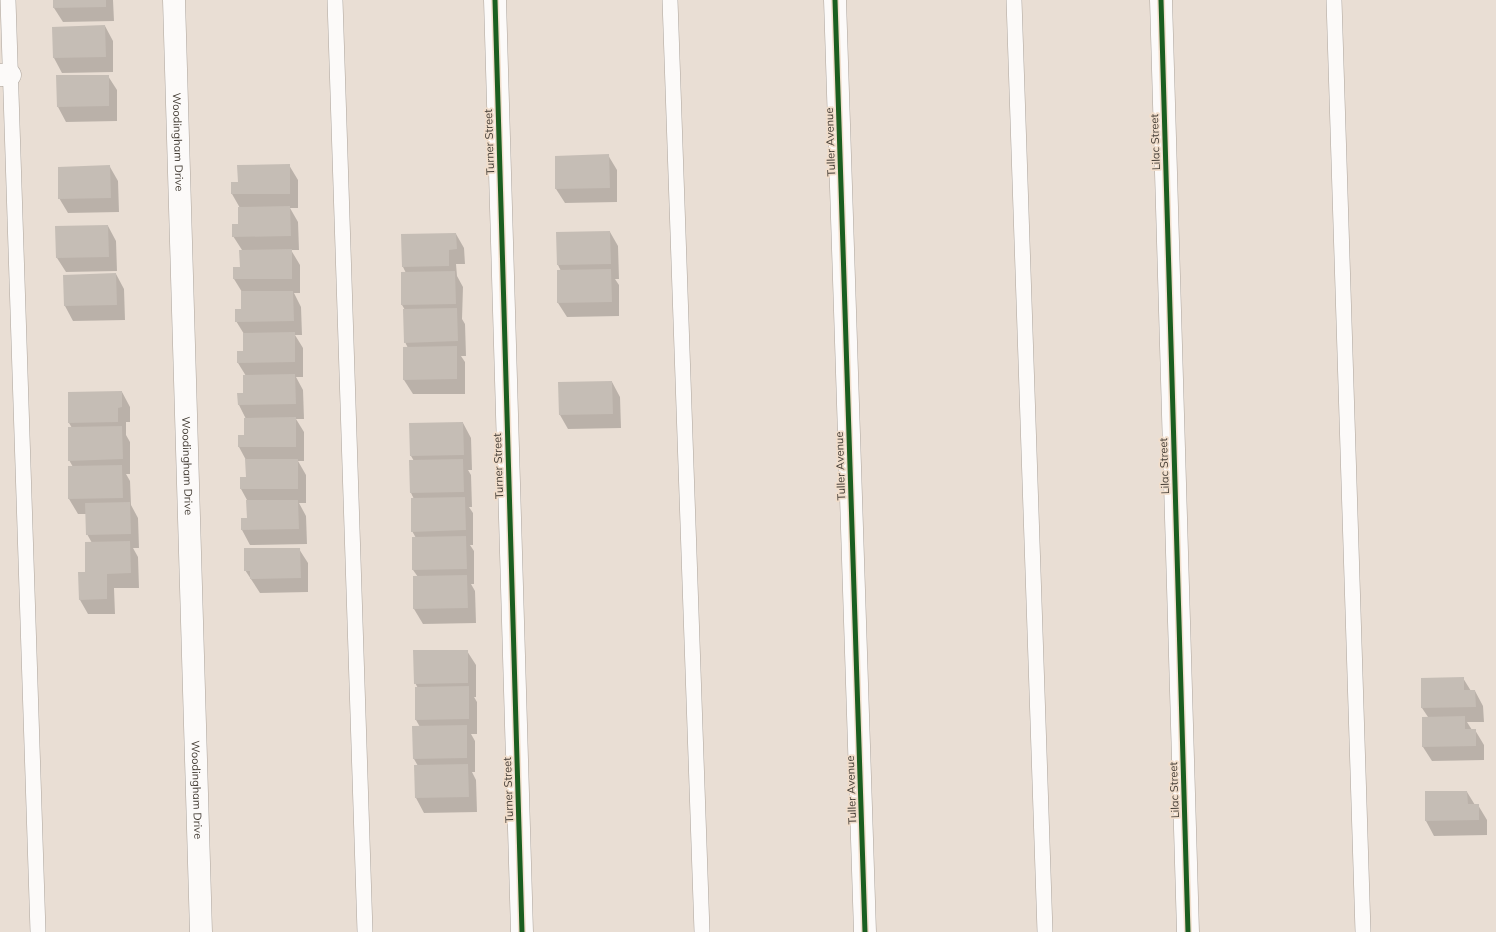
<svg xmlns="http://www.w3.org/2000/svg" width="1496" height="932" font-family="Mulish,sans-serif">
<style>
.shadow{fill:#0003}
.building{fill:#c5bdb5}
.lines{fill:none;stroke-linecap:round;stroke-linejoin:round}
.service-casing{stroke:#aca49c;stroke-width:16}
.minor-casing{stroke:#aca49c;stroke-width:23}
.service{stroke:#fcfaf9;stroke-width:15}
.minor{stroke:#fcfaf9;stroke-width:22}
.cycleway-casing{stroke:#f1decc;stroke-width:8}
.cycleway{stroke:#1b5e20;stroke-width:5}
.labels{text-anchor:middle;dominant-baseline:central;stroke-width:3.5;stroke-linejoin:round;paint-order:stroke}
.street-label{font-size:11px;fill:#423b33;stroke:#f1decc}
</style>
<rect width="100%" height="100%" fill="#e9ded4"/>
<path class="shadow" d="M54,0H113L114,21L63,22L54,8Z
M105,26L113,41V72L62,73L54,58L53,28Z
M108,76L117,90V121L66,122L58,107Z
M608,155L617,170V202L565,203L556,189Z
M289,165L298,180V208H290L298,222L299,250H291L300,265V293H294L301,307L302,335H295L303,348V377H296L303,390L304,419H296L304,432V461H298L306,475V503H299L306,516L307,544L250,545L242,530L248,519L247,500L241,489L247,478L246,460L239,447V436H245L246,419L239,405L244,394L246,376L238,363L244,352V334L236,321L242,310V292L234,279V268H241L242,250L233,236L239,225L240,208L232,194V183H239Z
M110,167L118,181L119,212L68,213L59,198Z
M108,226L116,241L117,271L66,272L57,258Z
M610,232L618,246L619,279H615L619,285V316L567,317L558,303L561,271L558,265Z
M456,234L464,248L465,264H456L457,276L463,287L462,319L465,324L466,356H461L465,362V394H413L404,380L408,348L405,342V310L402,305L406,273L403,267Z
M116,274L124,289L125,320L73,321L65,306L64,276Z
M612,382L620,397L621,428L568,429L560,415Z
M122,392L130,407V422H126V435L130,442V474H126L130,481L131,505L138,518L139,548H133L138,557L139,588H114L115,614H88L80,600L92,543L87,534V514H78L69,499V467H73L69,460L72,428L69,423Z
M463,423L471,438L472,470H468L471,475L472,507H469L473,513V545H470L474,551V584H471L475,591L476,623L423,624L414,609L418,577L413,570L416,538L412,531L414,499L411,493L410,461H414L411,456Z
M299,549L308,563V592L260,593L245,570Z
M467,651L476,665V697H474L477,702V734H471L475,741V772H472L476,780L477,812L424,813L416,798L415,766H418L414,759V727H420L416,720L418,688L415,683Z
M1463,678L1471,691H1475L1483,706L1484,722H1467L1472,730H1475L1484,745V760L1432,761L1423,747L1428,717L1422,708Z
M1426,792H1467L1475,805H1478L1487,820V835L1434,836L1426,821Z"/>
<path class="building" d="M53,0H106V7L53,8Z
M105,25L106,57L53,58L52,27Z
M56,75H109V106L57,107Z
M609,154L610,188L555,189V156Z
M290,164V194H231V182H238L237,165Z
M110,165L111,198L58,199V167Z
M290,206L291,236L232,237V224H238V207Z
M108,225L109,257L56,258L55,226Z
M610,231L611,264L557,265L556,232Z
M456,233L457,249L449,250V266L402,267L401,234Z
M292,249V279H233V267H240L239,250Z
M611,269L612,302L557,303V270Z
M455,271L456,304L401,305V272Z
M116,273L117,305L64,306L63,275Z
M241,291H293L294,321L235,322V309H241Z
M457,308L458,341L404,343L403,309Z
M295,332V362L237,363V351H243V333Z
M457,346V379L403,380V347Z
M295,374L296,404L238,405L237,393H243V375Z
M612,381L613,414L559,415L558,382Z
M122,391V407L118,408V422L68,423V392Z
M296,417V447H238V435H244V418Z
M463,422L464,455L410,456L409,423Z
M122,426L123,459L68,461V427Z
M245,459H298V489H240V477H246Z
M463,459L464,492L410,493L409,460Z
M122,465L123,498L68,499V466Z
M465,497L466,530L411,532V498Z
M246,500H298L299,529L241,530V518H247Z
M130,502L131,534L86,535L85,503Z
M466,536L467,569L412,570V537Z
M130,541L131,573L107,574V599L79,600L78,572H85V542Z
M244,548H300L301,578L250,579V571H244Z
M467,575L468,608L413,609V576Z
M413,650H468V683L414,684Z
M1464,677V690H1475L1476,707L1421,708V678Z
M469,686V719L415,720V687Z
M1465,716V729H1476V746L1422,747V717Z
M467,725V758L413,759L412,726Z
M468,764L469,797L415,798L414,765Z
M1425,791H1467L1468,804H1479V820L1425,821Z"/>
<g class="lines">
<g class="service-casing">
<path id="service" d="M8,0L38,932
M335,0L365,932
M670,0L702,932
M1014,0L1045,932
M1334,0L1363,932"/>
</g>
<g class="minor-casing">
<g id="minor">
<path id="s1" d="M174,0L201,932"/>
<path d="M495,0L522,932"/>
<path d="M835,0L865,932"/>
<path d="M1161,0L1188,932"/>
<path d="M0,75H10"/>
</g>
</g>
<use href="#service" class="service"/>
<use href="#minor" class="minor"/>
<g class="cycleway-casing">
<path id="cycleway" d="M495,0L522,932
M835,0L865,932
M1161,0L1188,932"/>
</g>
<use href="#cycleway" class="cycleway"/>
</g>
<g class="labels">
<g class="street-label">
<text stroke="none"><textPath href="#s1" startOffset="142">Woodingham Drive</textPath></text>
<text transform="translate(489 142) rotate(-92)">Turner Street</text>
<text transform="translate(830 142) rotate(-92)">Tuller Avenue</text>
<text transform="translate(1155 142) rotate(-92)">Lilac Street</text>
<text stroke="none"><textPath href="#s1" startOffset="466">Woodingham Drive</textPath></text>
<text transform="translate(498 466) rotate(-92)">Turner Street</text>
<text transform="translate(840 466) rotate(-92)">Tuller Avenue</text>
<text transform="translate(1164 466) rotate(-92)">Lilac Street</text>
<text stroke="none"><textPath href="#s1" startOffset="790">Woodingham Drive</textPath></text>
<text transform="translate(508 790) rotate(-92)">Turner Street</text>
<text transform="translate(851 790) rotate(-92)">Tuller Avenue</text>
<text transform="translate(1174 790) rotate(-92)">Lilac Street</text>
</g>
</g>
</svg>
